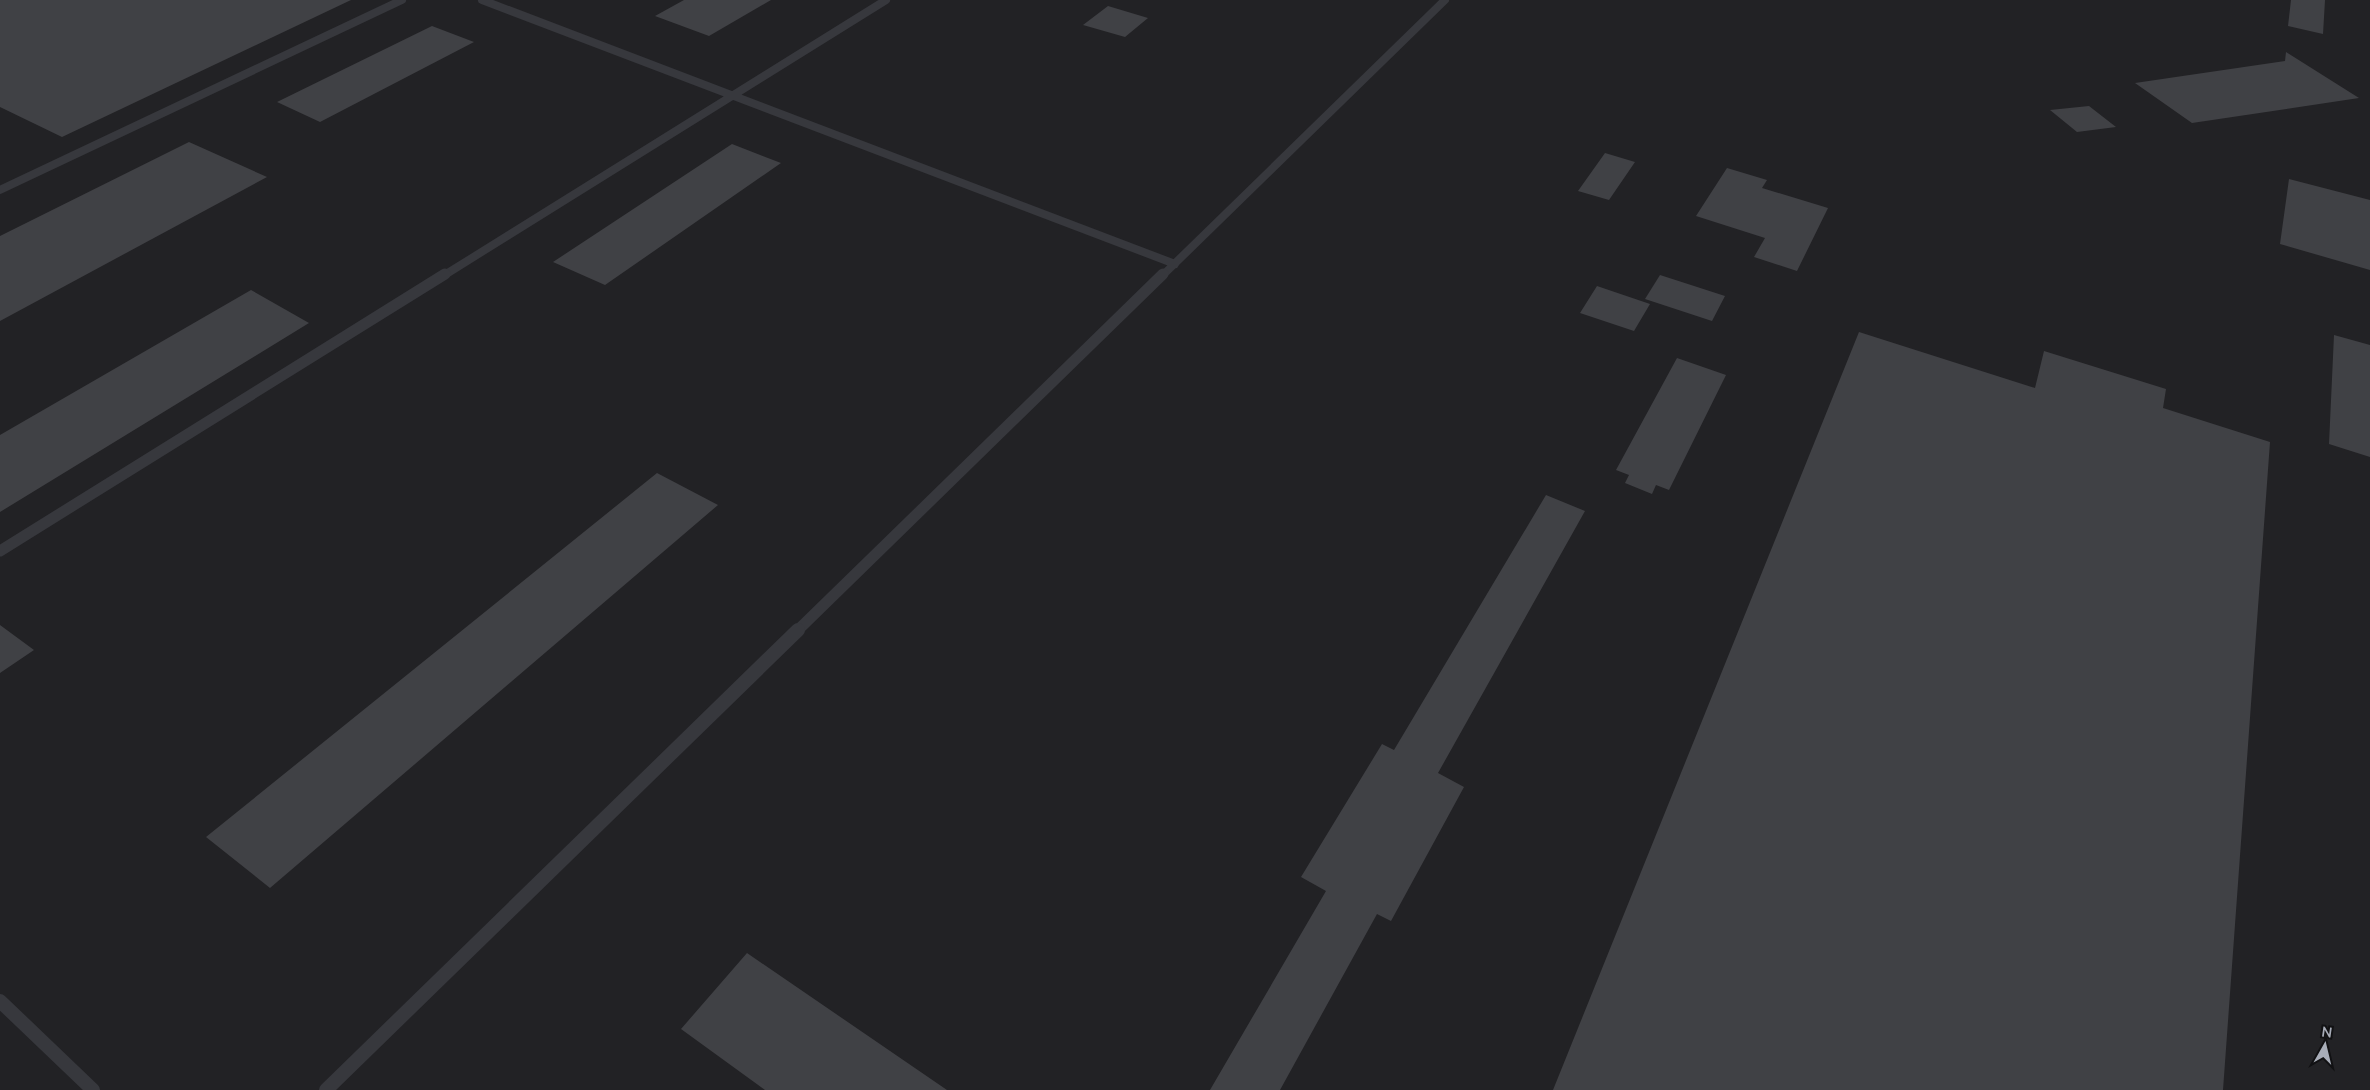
<svg xmlns="http://www.w3.org/2000/svg" width="2370" height="1090" font-family="Mulish,sans-serif">
<style>
.built{fill:#222225}
.building{fill:#404145}
.lines{fill:none;stroke-linecap:round;stroke-linejoin:round}
.service-far2{stroke:#37383d;stroke-width:8}
.service-far1{stroke:#37383d;stroke-width:11}
.service{stroke:#37383d;stroke-width:14}
</style>
<rect width="100%" height="100%" fill="#161618"/>
<path class="built" d="M0,0H2370V1090H0Z"/>
<path class="building" d="M0,0H351L62,137L0,107Z
M684,0H771L709,36L655,16Z
M2291,0H2325L2323,34L2288,26Z
M1108,6L1148,18L1125,37L1083,25Z
M432,26L474,42L320,122L277,102Z
M2286,52L2359,98L2192,123L2135,83L2285,61Z
M2089,106L2116,127L2077,132L2050,110Z
M189,142L267,177L0,321V236Z
M732,144L781,163L605,285L553,262Z
M1605,153L1635,162L1609,200L1578,191Z
M1727,168L1767,180L1762,188L1828,208L1797,271L1754,257L1765,238L1696,216Z
M2289,179L2370,200V270L2280,244Z
M1660,275L1725,296L1712,321L1645,299Z
M1597,286L1650,304L1634,331L1580,313Z
M251,290L309,323L0,512V435Z
M1859,332L2035,388L2044,351L2166,389L2163,408L2270,442L2223,1090H1553Z
M2334,335L2370,345V457L2329,444Z
M1677,358L1726,375L1669,490L1656,485L1652,494L1625,483L1629,475L1616,470Z
M657,473L718,505L270,888L206,837Z
M1546,495L1585,511L1438,773L1464,787L1391,921L1377,914L1280,1090H1210L1326,891L1301,877L1382,744L1394,750Z
M0,625L34,650L0,673Z
M747,953L947,1090H765L681,1029Z"/>
<g class="lines">
<path class="service-far2" d="M482,0L1175,264
M0,190L402,0
M443,276L886,0
M1162,276L1445,0"/>
<path class="service-far1" d="M0,551L445,274
M797,631L1163,274"/>
<path class="service" d="M0,1001L93,1090
M326,1090L798,630"/>
</g>
<g transform="translate(2325 1045) rotate(8)" stroke="#111113" stroke-width="4" paint-order="stroke">
<path d="M0-4L9 19L0 12L-9 19Z" fill="#a8adb8"/>
<text y="-8" font-size="14" font-weight="bold" text-anchor="middle" fill="#a8adb8">N</text>
</g>
</svg>
